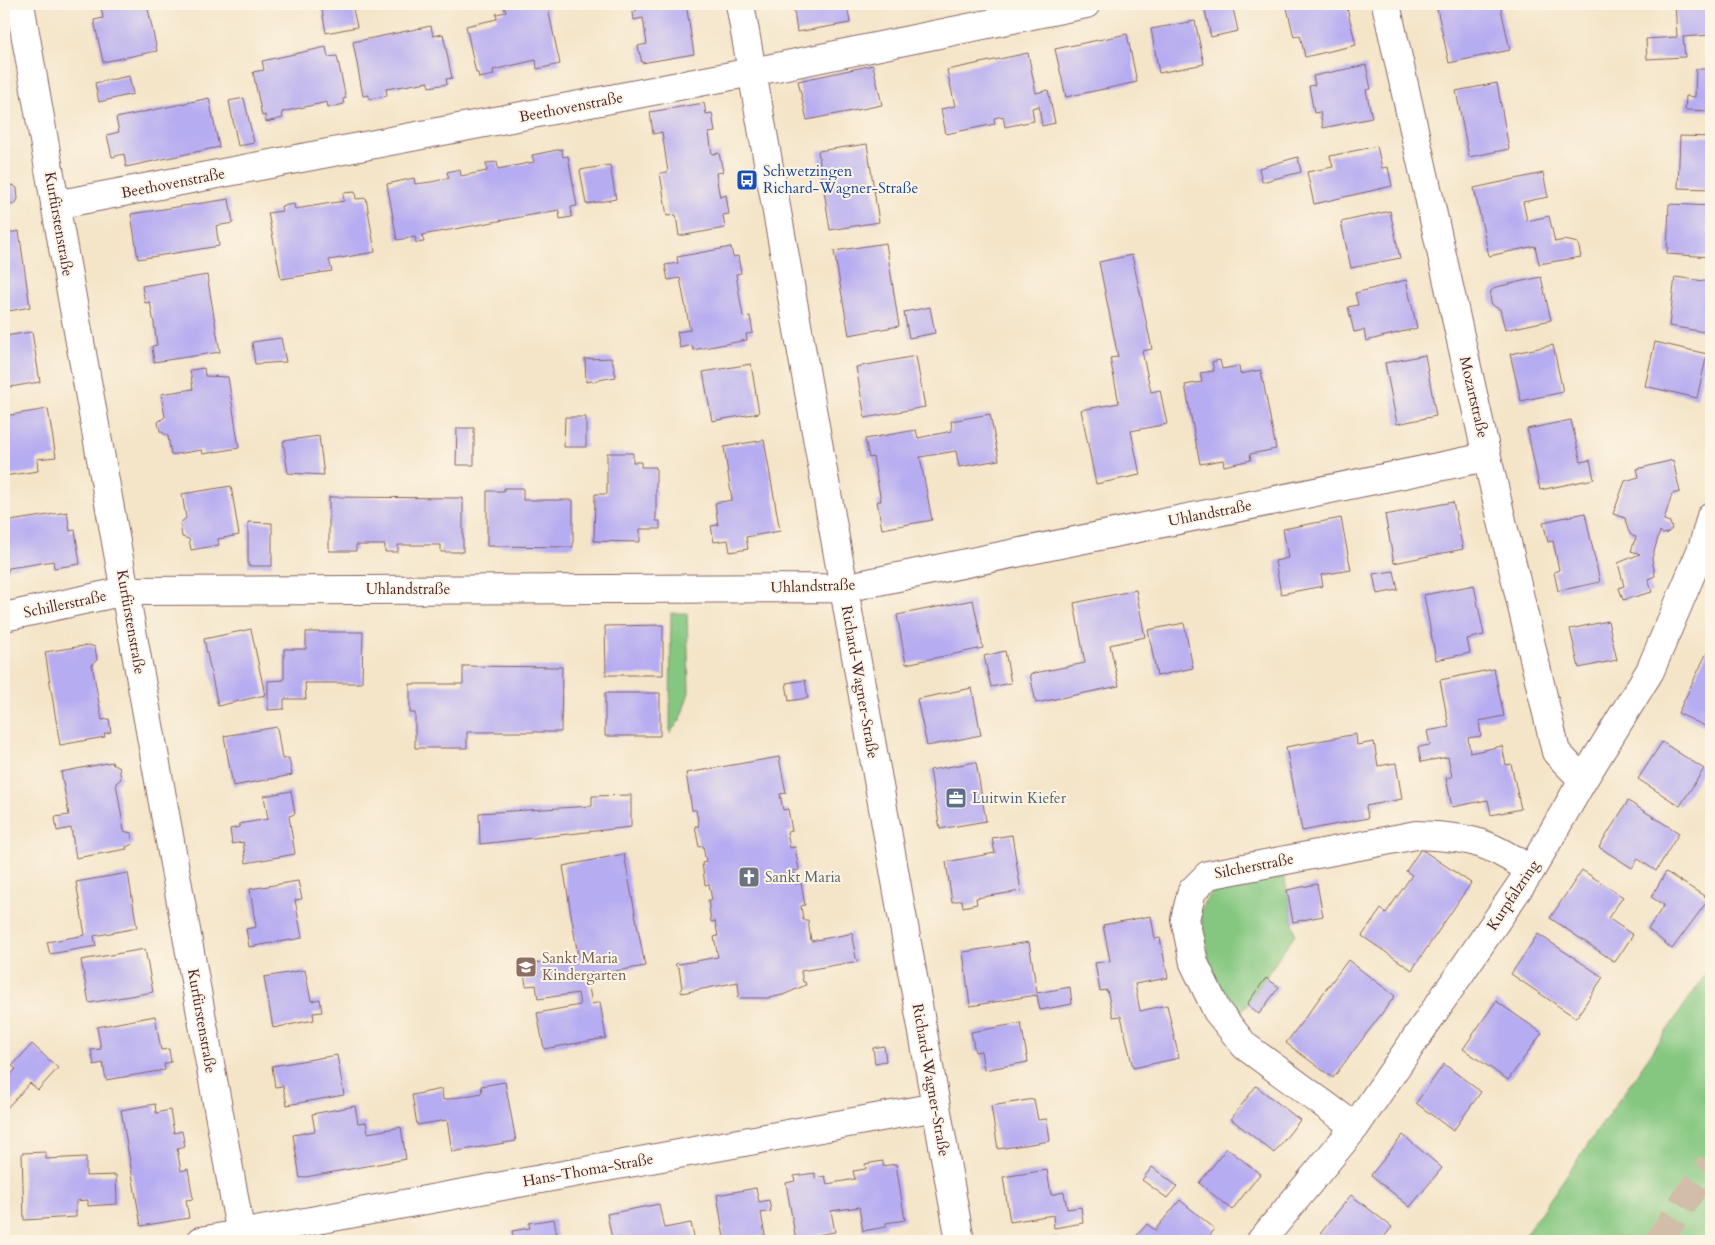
<svg xmlns="http://www.w3.org/2000/svg" width="1715" height="1245" font-family="Cardo,serif">
<style>
.green{fill:#85c780;stroke:#687356}
.building{fill:#b6acf1}
.lines{fill:none;stroke-linecap:round;stroke-linejoin:round}
.trunk-tunnel{stroke:#d2bda9;stroke-width:28;stroke-dasharray:28 14;stroke-linecap:butt}
.minor-casing{stroke:#866462;stroke-width:30}
.minor{stroke:#fff;stroke-width:28}
.labels{text-anchor:middle;dominant-baseline:central;stroke-width:4;stroke-linejoin:round;paint-order:stroke}
.street-label{font-size:15px;fill:#4a1f2b;stroke:#fcf5e5}
.transit-label{font-size:15px;fill:#164399;stroke:#fcf5e5;text-anchor:start}
.service-label{font-size:15px;fill:#4e5e75;stroke:#fcf5e5;text-anchor:start}
.worship-label{font-size:15px;fill:#5b616d;stroke:#fcf5e5;text-anchor:start}
.education-label{font-size:15px;fill:#785e54;stroke:#fcf5e5;text-anchor:start}
</style>
<rect width="100%" height="100%" fill="#fcf5e5"/>
<filter id="ink" filterUnits="userSpaceOnUse"><feTurbulence type="fractalNoise" baseFrequency=".02" numOctaves="2"/><feDisplacementMap in="SourceGraphic" scale="10" xChannelSelector="R" yChannelSelector="G"/><feConvolveMatrix kernelMatrix="1 2 1 2 8 2 1 2 1" color-interpolation-filters="sRGB"/></filter>
<filter id="wash" filterUnits="userSpaceOnUse"><feTurbulence type="fractalNoise" baseFrequency=".0096" numOctaves="4" result="noise"/><feDisplacementMap in="SourceGraphic" scale="20" xChannelSelector="R" yChannelSelector="G"/><feGaussianBlur stdDeviation="1.12" result="paint"/><feColorMatrix in="noise" values="0 0 0 0 0 0 0 0 0 0 0 0 0 0 0 0 0 1.4 0 .05"/><feComposite in="paint" operator="in"/></filter>
<g filter="url(#wash)">
<rect width="100%" height="100%" fill="#f4e5c9"/>
<path class="green" d="M671,613H687L689,692L680,720L670,733Z
M1284,875L1295,934L1237,1019L1220,993L1210,965L1201,914L1204,902L1215,890Z
M1711,967V1237L1707,1241H1521Z"/>
<g id="blocks">
<path class="building" d="M115,4H147L157,51L103,62L94,20L103,18L101,7Z
M321,4H352L357,27L326,33Z
M520,4H547L560,64L537,69L536,60L493,70L494,75L479,78L478,73H476L466,26L497,19L496,14L506,12L504,7Z
M635,4H686L694,54L642,63L638,46L647,44L643,18L634,20L633,12L636,11Z
M793,4H847L850,23L797,32Z
M1214,4H1232L1238,31L1211,37L1204,6Z
M1286,4H1346L1356,45L1305,57L1300,35L1294,37Z
M1436,4H1500L1510,50L1449,63Z
M1675,4H1711V35L1683,37L1685,57L1647,59L1646,39L1677,37Z
M1195,21L1204,64L1159,73L1151,29Z
M431,26L433,36L443,34L452,78L446,79L447,84L429,87L428,82L386,89L387,96L369,99V95L363,96L353,42Z
M1127,34L1137,82L1066,97L1055,49Z
M326,47L328,57L337,56L346,98L343,99L344,104L328,108L327,102L282,112L283,118L266,122L265,115L262,116L253,72L264,70L262,61Z
M1028,53L1036,93L1048,90L1055,123L1042,126L1039,106L1032,108L1034,121L1005,127L1003,116L994,118L995,124L946,134L941,109L955,106L947,70Z
M873,65L882,105L807,120L798,81Z
M1366,65L1371,89L1366,90L1372,118L1323,128L1320,112L1314,113L1309,86L1315,85L1313,76Z
M1696,69H1711V111L1685,110L1686,96L1695,97Z
M129,76L133,94L99,102L95,83Z
M1497,83L1509,149L1469,157L1456,91Z
M209,98L219,147L126,167L124,154L112,157L107,135L119,132L116,118Z
M244,98L254,143L238,146L229,101Z
M704,103L706,114L712,113L715,132L709,133L712,154L719,153L723,172L716,173L718,187L720,197L726,195L729,214L723,215L725,228L679,236L676,215L667,216L660,173L668,172L662,132L653,134L650,112Z
M1680,136L1711,137V189L1678,188Z
M867,144L879,222L830,230L818,151Z
M1377,146L1382,168L1388,167L1392,186L1314,204L1307,172L1333,167L1330,156Z
M562,149L563,157L568,156L577,206L571,207L572,217L560,219L559,210L422,235L424,242L416,243L415,237L397,240L387,184L414,178L415,184L431,182L449,178L447,172L460,169L461,176L487,171L486,163L497,162L498,169L534,162L532,155Z
M1298,157L1301,172L1262,182L1259,168Z
M4,162L9,186L13,185L17,188L18,199L15,204L4,205Z
M610,165L616,199L586,204L580,170Z
M1543,173L1548,197L1523,202L1527,221L1549,216L1555,242L1565,240L1578,243L1581,257L1539,264L1535,246L1489,256L1474,188Z
M355,192L356,199L366,198L375,252L329,260L332,271L281,279L268,213L282,211L281,206L294,204L295,209L344,201L343,193Z
M229,199L233,223L216,226L219,246L138,259L131,214Z
M1669,204L1711,206V257L1667,254Z
M1390,211L1400,258L1351,268L1341,222Z
M19,231L30,307L4,312V234Z
M886,243L899,326L849,335L834,251Z
M731,247L733,257L738,256L741,273L736,274L743,317L750,316L753,333L746,334L747,340L693,350L692,345L680,348L677,332L690,330L680,278L668,280L665,265L678,263L677,257Z
M1132,255L1152,349L1142,351L1151,392L1160,390L1167,424L1131,431L1140,475L1096,484L1081,410L1119,403L1110,358L1118,357L1099,262Z
M207,275L220,352L154,362L152,346L157,345L154,323L150,302L145,303L142,286Z
M1541,277L1551,320L1505,330L1500,309L1495,307L1491,303L1490,296L1491,291L1496,287Z
M1675,277L1711,282V333L1669,326Z
M1406,280L1417,328L1366,341L1364,330L1354,332L1348,307L1358,305L1355,293Z
M930,307L935,333L909,338L904,312Z
M32,332L40,382L4,388V336Z
M281,338L286,362L255,364L252,342Z
M1655,342L1707,354L1697,398L1645,386Z
M1553,345L1563,392L1521,401L1510,354Z
M1425,355L1436,416L1397,424L1385,363Z
M916,356L925,407L865,418L856,367Z
M612,358L616,377L586,382L585,359Z
M1220,360L1222,369L1239,366L1240,374L1261,370L1276,449L1250,454L1251,460L1224,466L1223,460L1200,464L1185,385L1202,382L1200,373L1214,371L1212,362Z
M751,364L759,413L712,421L703,372Z
M204,368L205,376L228,377L239,448L203,454L202,450L171,455L168,436L160,431L158,422L165,417L161,394L193,389L190,370Z
M48,409L56,457L37,459L38,471L4,476V416Z
M990,414L999,460L959,467L956,451L920,457L932,520L882,529L877,501H881L873,457L869,458L865,439L916,430L918,438L952,431L951,421Z
M565,417H586V447H564Z
M1571,420L1581,462L1590,460L1594,479L1540,490L1527,429Z
M457,428H474V465H456Z
M319,436L324,475L288,473L283,441Z
M764,440L780,531L746,537L748,549L730,552L728,540L714,542L711,526L718,525L715,503L732,500L724,447Z
M607,453H633V462H641V467H656V521H660V529H640V542L594,541L595,494H607Z
M1673,460L1680,492L1672,494L1664,520L1670,522L1672,529L1667,533L1663,534L1660,531L1652,558L1655,576L1648,579L1652,592L1623,600L1619,588L1624,586L1618,563L1640,554L1631,551L1636,537L1631,535L1628,530L1625,518L1613,514L1625,481L1639,477L1637,469Z
M231,486L239,535L218,539L219,545L191,550L189,539L182,537L180,523L186,518L182,494Z
M504,488H523V500H573V547L487,546V491H504Z
M329,497L463,498V552H441V545H398V552H385V545H356V551H329Z
M1453,502L1463,549L1394,563L1385,515Z
M67,512L70,531L75,530L80,564L54,568L53,561L29,565L9,568L6,575H4V522Z
M1585,513L1600,582L1558,591L1554,572L1559,570L1553,541L1548,542L1543,522Z
M1341,518L1351,570L1321,575L1323,586L1281,594L1275,561L1288,558L1283,529Z
M248,522L272,523V566H248Z
M1394,571L1398,590L1377,594L1373,574Z
M1474,585L1484,635L1467,639L1470,653L1436,660L1424,595Z
M1136,590L1145,637L1110,645L1119,686L1036,703L1030,674L1085,663L1074,603Z
M973,600L983,648L906,664L897,615Z
M1608,621L1617,660L1579,668L1570,629Z
M1184,623L1193,668L1157,676L1148,630Z
M663,625V675H606L605,626Z
M251,629L265,695L218,706L204,639Z
M306,632H363L362,683H305L306,699H284V709L268,710V681L284,680V649H306Z
M1711,644V729L1678,713Z
M89,645L95,647L97,660L92,664L102,720L109,719L111,732L104,734L105,737L60,745L45,652Z
M1005,651L1011,683L991,687L984,656Z
M463,666L562,667L561,732H467V748H415V713H410V684H463Z
M1494,669L1504,716L1479,721L1481,736L1468,738L1470,753L1502,746L1506,765L1511,764L1521,809L1491,815L1488,800L1452,807L1446,778L1452,777L1448,757L1421,762L1418,747L1430,745L1427,731L1449,727L1440,680Z
M805,680L808,698L789,701L786,683Z
M972,688L981,735L927,746L917,699Z
M605,693H660V736H605Z
M277,727L282,759L289,758L292,775L233,786L224,736Z
M1356,734L1357,745L1374,742L1378,766L1396,763L1402,799L1366,806L1368,818L1302,831L1286,747Z
M1662,742L1704,769L1680,806L1638,779Z
M779,757L786,793L780,794L783,810L788,809L792,831L787,832L790,848L795,847L799,870L793,871L795,884L801,883L805,905L801,906L803,920H808L811,941L849,934L851,932L853,934L852,937L856,958L858,960L856,963L853,962L801,971L803,982H805L806,985L783,995L769,998H741L740,999L737,996L739,994L738,982L682,993L680,990L682,988L679,968L675,965L677,963L679,964L718,957L714,937L718,936L715,921L711,922L708,900H712L709,884L705,885L702,863L706,862L703,846L699,847L695,826H699L696,810H692L686,773Z
M112,762L113,765L119,766L121,779L116,783L124,831L131,833L133,844L126,847L127,849L76,858L71,828L57,831L55,817L69,815L61,772Z
M976,762L986,821L940,829L930,770Z
M291,791L295,814L289,816L295,854L246,863L243,842L232,844L230,829L240,827L239,824L268,819L264,796Z
M631,795V827L480,844L479,813L592,806V796Z
M1628,801L1679,833L1656,871L1638,859L1632,868L1599,847Z
M1012,835L1021,891L976,898L977,904L963,907L962,900L952,902L946,862L995,853L992,838Z
M1421,849L1471,883L1412,970L1362,936L1381,909L1386,913L1412,875L1406,871Z
M624,854L645,966L587,976L592,1004L600,1002L606,1038L544,1049L537,1013L580,1005L578,993L538,999L536,985L526,986L523,965L578,956L563,866Z
M1582,870L1623,897L1608,918L1633,935L1615,962L1550,918Z
M1666,872L1709,899L1672,949L1648,929L1664,905L1651,897Z
M128,873L137,928L94,936L96,946L50,954L47,942L85,935L76,882Z
M298,881L302,899L295,900L302,938L249,947L246,929L256,927L250,889Z
M1317,884L1323,916L1293,922L1287,890Z
M1151,916L1155,939L1160,938L1168,978L1135,984L1140,1011L1167,1005L1179,1058L1133,1068L1121,1016L1113,1017L1107,990L1100,991L1095,963L1110,961L1103,925Z
M1538,934L1603,977L1576,1018L1511,974Z
M1029,942L1037,993L1070,987L1072,1004L1040,1010L1037,995L970,1006L963,952Z
M145,949L153,992L89,1003L81,960Z
M1348,960L1395,996L1333,1078L1286,1043Z
M305,970L311,1001L320,999L322,1012L313,1013L314,1020L273,1028L264,977Z
M1266,978L1279,987L1259,1014L1247,1004Z
M1496,1001L1542,1033L1508,1080L1463,1049Z
M155,1016L161,1050L169,1049L171,1062L164,1064L165,1070L106,1080L103,1063L94,1065L91,1050L101,1049L97,1027Z
M1021,1023L1028,1062L984,1070L981,1051L975,1052L971,1032Z
M32,1044L58,1068L38,1090L30,1083L4,1111V1082L16,1069L12,1066Z
M884,1046L886,1061L875,1063L873,1048Z
M337,1055L344,1095L287,1105L283,1086L275,1087L272,1066Z
M1444,1064L1481,1092L1453,1131L1416,1103Z
M505,1082L516,1141L452,1152L447,1120L417,1125L412,1095L442,1089L443,1100L482,1093L481,1086Z
M1256,1086L1300,1120L1274,1153L1231,1119Z
M1034,1099L1038,1120L1047,1119L1050,1141L998,1149L991,1106Z
M155,1104L156,1113L170,1110L174,1133L182,1131L185,1147L177,1149L181,1171L188,1169L193,1199L186,1200L189,1218L141,1226L121,1110Z
M355,1106L358,1123L366,1122L368,1133L401,1127L406,1159L300,1178L293,1135L315,1131L312,1114Z
M1403,1135L1442,1168L1410,1207L1371,1175Z
M1227,1148L1260,1174L1232,1210L1199,1183Z
M46,1152V1159L86,1157V1176L116,1175L117,1204L88,1206V1200L76,1201V1217L24,1220L22,1153Z
M883,1161V1166L896,1164L905,1220L886,1223V1227L863,1231L859,1207L831,1211L835,1232L817,1235L818,1240L796,1241L786,1183L795,1181L794,1176L815,1173V1178L825,1176L827,1184L855,1179L853,1171L866,1169L865,1164Z
M1152,1167L1177,1186L1167,1198L1142,1180Z
M1047,1170L1051,1195L1064,1192L1067,1209L1081,1207L1083,1223L1054,1228L1053,1215L1010,1222L1003,1177Z
M756,1188L759,1202L769,1200L771,1211L761,1213L765,1235L745,1239L743,1241H710L724,1238L717,1195Z
M1351,1195L1392,1227L1381,1241H1319L1316,1239Z
M1180,1200L1215,1229L1205,1241H1132L1147,1224L1155,1230Z
M659,1204L664,1228L691,1223L695,1241H619V1238L612,1239L607,1214Z
M554,1219L558,1241H514L512,1231L530,1228L529,1223Z
M1058,1237V1241H1037V1240Z"/>
</g>
</g>
<g filter="url(#ink)">
<use href="#blocks" fill-opacity="0" stroke="#866462" stroke-width="1"/>
<g class="lines">
<path class="trunk-tunnel" d="M1659,1241L1685,1200L1711,1164"/>
<g class="minor-casing">
<path id="minor" d="M20,4L58,220L242,1241
M740,4L960,1241
M1386,4L1487,457L1556,752L1583,780
M55,205L752,72L1086,4
M4,617L125,591L844,588L1487,457
M1355,1127L1245,1046L1217,1011L1194,963L1185,919L1192,891L1208,875L1416,835C1433,836 1450,836 1467,840C1490,844 1511,858 1531,870
M201,1241L936,1107
M1261,1241L1355,1127L1531,870L1583,780L1650,671L1703,546L1711,516"/>
</g>
<use href="#minor" class="minor"/>
</g>
</g>
<defs>
<g id="bus-square" transform="scale(1.125)"><rect x="-9" y="-9" width="18" height="18" rx="4" fill="#1a4fb4" stroke="#fcf5e5"/><path d="M-5-6H5V4H4V6H2V4H-2V6H-4V4H-5ZM-3.5-4V0h7V-4ZM-3.5 1.2v1.5H-2V1.2ZM2 1.2v1.5H3.5V1.2Z" fill="#fff"/></g>
<g id="office-square" transform="scale(1.125)"><rect x="-9" y="-9" width="18" height="18" rx="4" fill="#5c6f8a" stroke="#fcf5e5"/><path d="M-6-3h4V-5.5h4V-3h4V5H-6ZM-1-4.5V-3h2v-1.5ZM-6 0V1H6V0Z" fill="#fff"/></g>
<g id="church-square" transform="scale(1.125)"><rect x="-9" y="-9" width="18" height="18" rx="4" fill="#6b7280" stroke="#fcf5e5"/><path d="M-1.2-6h2.4v3.5h3.3v2.4h-3.3V6h-2.4V-.1h-3.3v-2.4h3.3Z" fill="#fff"/></g>
<g id="school-square" transform="scale(1.125)"><rect x="-9" y="-9" width="18" height="18" rx="4" fill="#8d6e63" stroke="#fcf5e5"/><path d="M0-5L7-2L0 1L-7-2ZM-4 1L0 2.5L4 1V4Q0 6-4 4Z" fill="#fff"/></g>
</defs>
<g fill-rule="evenodd">
<use href="#bus-square" x="747" y="180"/>
<use href="#office-square" x="956" y="798"/>
<use href="#church-square" x="749" y="877"/>
<use href="#school-square" x="526" y="967"/>
</g>
<g class="labels">
<g class="street-label">
<text transform="translate(571 107) rotate(-11)">Beethovenstraße</text>
<text transform="translate(173 183) rotate(-11)">Beethovenstraße</text>
<text transform="translate(59 224) rotate(80)">Kurfürstenstraße</text>
<text transform="translate(1474 397) rotate(77)">Mozartstraße</text>
<text transform="translate(1210 513) rotate(-11)">Uhlandstraße</text>
<text transform="translate(813 586) rotate(-2)">Uhlandstraße</text>
<text x="408" y="589">Uhlandstraße</text>
<text transform="translate(65 604) rotate(-12)">Schillerstraße</text>
<text transform="translate(131 622) rotate(80)">Kurfürstenstraße</text>
<text transform="translate(860 682) rotate(80)">Richard-Wagner-Straße</text>
<text transform="translate(1254 866) rotate(-11)">Silcherstraße</text>
<text transform="translate(1513 895) rotate(-56)">Kurpfalzring</text>
<text transform="translate(202 1021) rotate(80)">Kurfürstenstraße</text>
<text transform="translate(931 1080) rotate(80)">Richard-Wagner-Straße</text>
<text transform="translate(588 1170) rotate(-10)">Hans-Thoma-Straße</text>
</g>
<g class="transit-label">
<text x="763" y="171">Schwetzingen<tspan x="763" dy="17">Richard-Wagner-Straße</tspan></text>
</g>
<g class="service-label">
<text x="972" y="798">Luitwin Kiefer</text>
</g>
<g class="worship-label">
<text x="765" y="877">Sankt Maria</text>
</g>
<g class="education-label">
<text x="542" y="958">Sankt Maria<tspan x="542" dy="17">Kindergarten</tspan></text>
</g>
</g>
<rect width="1715" height="1245" fill="none" stroke="#fcf5e5" stroke-width="20"/>
</svg>
